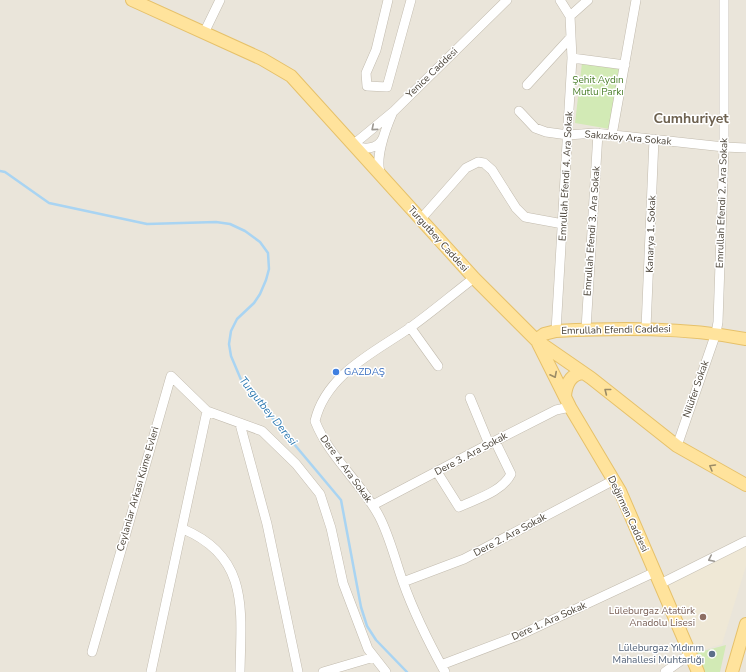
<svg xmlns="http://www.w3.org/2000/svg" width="746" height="672" font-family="'Nunito Sans',sans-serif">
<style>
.residential{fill:#eae5da}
.education{fill:#efe8d6}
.green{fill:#d2eab5}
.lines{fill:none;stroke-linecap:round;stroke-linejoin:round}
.stream{stroke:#a9d4f2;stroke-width:2.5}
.minor-casing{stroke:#c2bbae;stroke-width:10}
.major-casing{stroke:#e6c16a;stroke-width:14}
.minor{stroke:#fff;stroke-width:9}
.major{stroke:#ffe39c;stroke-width:12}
.oneway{stroke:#9c9892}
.oneway2{stroke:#9c8c66}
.shop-dot{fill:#3f7fe0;stroke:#fff;stroke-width:1.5}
.education-dot{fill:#8d6e63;stroke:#fff;stroke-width:1.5}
.service-dot{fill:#5c6f8a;stroke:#fff;stroke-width:1.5}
.labels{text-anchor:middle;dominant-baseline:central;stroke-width:3;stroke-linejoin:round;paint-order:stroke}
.street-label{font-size:10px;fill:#4b4439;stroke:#fff}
.park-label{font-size:10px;fill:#4a7f2a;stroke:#fff}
.shop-label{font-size:10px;fill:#366cbe;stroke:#fff;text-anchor:start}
.education-label{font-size:10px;fill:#785e54;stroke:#fff;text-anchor:end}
.service-label{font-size:10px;fill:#4e5e75;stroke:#fff;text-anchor:end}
.water-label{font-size:11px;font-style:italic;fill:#2e7ab2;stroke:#fff}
.district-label{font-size:14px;font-weight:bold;fill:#6e6250;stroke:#fff}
</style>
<rect width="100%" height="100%" fill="#f6f3ec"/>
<path class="residential" d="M0,0H746V672H0Z"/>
<path class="education" d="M746,545V566L722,644L692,653L665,587L670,582Z"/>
<path class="green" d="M582,63L620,69L610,129L575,123Z
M726,645L720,672H703L696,653Z"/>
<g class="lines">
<path class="stream" d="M0,171L5,172L49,203L147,224L216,222L230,224L245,231L260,242L268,253L269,269L266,280L260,294L254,303L237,319L231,331L229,344L231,356L242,382L341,500L361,607L367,626L376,640L407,672"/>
<g class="minor-casing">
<path id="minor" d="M388,0L376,50L366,73L367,86L387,87L411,0
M570,16L588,0
M204,33L220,0
M572,58L625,65
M527,85L571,37
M519,111L535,128L546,132L568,135L595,133L724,147L746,148
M612,135L636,0
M383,138C378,149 363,151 354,144L394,111L507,0
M382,176C373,162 386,128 392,114
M420,220L466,168L478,162L484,163L492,170L516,208L525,217L563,224
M410,327L438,366
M646,328L654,139
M586,329L598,133
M556,331L572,58L570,16L560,0
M470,398L489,444
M240,424L267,524L298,672
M677,446L716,333L718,322L724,147V0
M437,472L459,507C476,499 502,492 511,474L495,441
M373,505L489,444L556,410L570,407
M183,529C250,557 241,611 240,672
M403,582L464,559L614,480
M660,584L746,541
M92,652L171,376L207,411L262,431L296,464L320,494L331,528L343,583L368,649L386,672
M441,665L520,635L655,572
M151,672L207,411
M323,672L374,657
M445,672C429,643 414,613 403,582C395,560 390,537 379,516C361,482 329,457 315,421C326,374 375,352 411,327C432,312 453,294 474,278
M665,672L690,654"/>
</g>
<g class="major-casing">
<path id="major" d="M132,0L262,59L291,76L474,278L536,340L591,378L677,446L746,485
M536,340L544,334L556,331C620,328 683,327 746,339
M538,343L570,407L620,491L698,672
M565,396C566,385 570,374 583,373
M732,672L746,624"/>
</g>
<use href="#minor" class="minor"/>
<use href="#major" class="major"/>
</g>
<defs><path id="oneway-chevron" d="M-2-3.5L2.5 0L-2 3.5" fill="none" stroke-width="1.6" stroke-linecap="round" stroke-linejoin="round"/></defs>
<g class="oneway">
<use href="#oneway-chevron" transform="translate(374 128) rotate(140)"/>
<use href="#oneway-chevron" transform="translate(711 559) rotate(154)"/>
</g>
<g class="oneway2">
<use href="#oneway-chevron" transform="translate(554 375) rotate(63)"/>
<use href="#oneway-chevron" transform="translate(607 391) rotate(-142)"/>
<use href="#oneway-chevron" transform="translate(712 467) rotate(-150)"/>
</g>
<circle class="shop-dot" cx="336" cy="372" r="4"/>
<circle class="education-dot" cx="703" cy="617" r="4"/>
<circle class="service-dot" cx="712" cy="654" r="4"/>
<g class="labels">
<g class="street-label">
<text transform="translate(432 73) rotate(-44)">Yenice Caddesi</text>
<text transform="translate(628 138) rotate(5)">Sakızköy Ara Sokak</text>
<text transform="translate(566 176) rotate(-87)">Emrullah Efendi 4. Ara Sokak</text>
<text transform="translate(722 203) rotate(-88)">Emrullah Efendi 2. Ara Sokak</text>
<text transform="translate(592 231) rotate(-86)">Emrullah Efendi 3. Ara Sokak</text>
<text transform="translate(651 234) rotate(-88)">Kanarya 1. Sokak</text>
<text transform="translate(438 239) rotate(48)">Turgutbey Caddesi</text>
<text transform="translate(616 330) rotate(-1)">Emrullah Efendi Caddesi</text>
<text transform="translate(696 389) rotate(-71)">Nilüfer Sokak</text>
<text transform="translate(471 454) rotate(-28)">Dere 3. Ara Sokak</text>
<text transform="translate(346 469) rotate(54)">Dere 4. Ara Sokak</text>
<text transform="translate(138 489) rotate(-74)">Ceylanlar Arkası Küme Evleri</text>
<text transform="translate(628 514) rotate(65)">Değirmen Caddesi</text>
<text transform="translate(510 535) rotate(-28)">Dere 2. Ara Sokak</text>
<text transform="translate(549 621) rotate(-24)">Dere 1. Ara Sokak</text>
</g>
<g class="park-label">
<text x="598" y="80">Şehit Aydın<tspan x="598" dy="12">Mutlu Parkı</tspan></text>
</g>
<g class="shop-label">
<text x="344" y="372">GAZDAŞ</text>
</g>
<g class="education-label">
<text x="695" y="611">Lüleburgaz Atatürk<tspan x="695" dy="12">Anadolu Lisesi</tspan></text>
</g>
<g class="service-label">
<text x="704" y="648">Lüleburgaz Yıldırım<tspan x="704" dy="12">Mahallesi Muhtarlığı</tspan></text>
</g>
<g class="water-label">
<text transform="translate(268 411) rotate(51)">Turgutbey Deresi</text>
</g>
<g class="district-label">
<text x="691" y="118">Cumhuriyet</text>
</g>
</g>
</svg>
